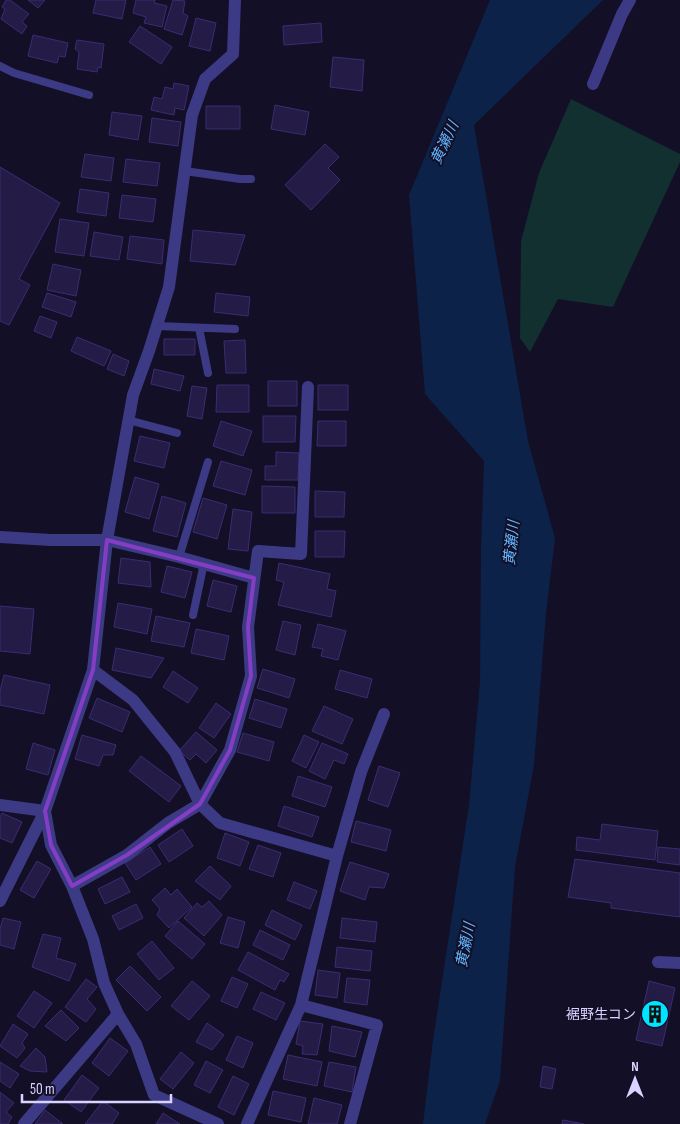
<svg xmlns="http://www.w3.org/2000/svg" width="680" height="1124" font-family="'Sofia Sans Condensed','Noto Sans JP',sans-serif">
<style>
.green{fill:#12302f}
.water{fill:#0c2248}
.building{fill:#241b47;stroke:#3b2d73}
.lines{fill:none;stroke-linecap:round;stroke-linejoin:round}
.service{stroke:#3d3a85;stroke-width:8}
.minor{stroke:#3d3a85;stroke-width:12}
.marked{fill:none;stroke:#843dc5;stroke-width:4;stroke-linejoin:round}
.labels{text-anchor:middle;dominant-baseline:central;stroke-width:4;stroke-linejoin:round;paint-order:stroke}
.poi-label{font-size:14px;fill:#d9d4ff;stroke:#130f26;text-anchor:end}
.water-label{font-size:15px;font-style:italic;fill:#62b6ff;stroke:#130f26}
</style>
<rect width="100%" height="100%" fill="#130f26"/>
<path class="green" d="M571,99L680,154V162L613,307L558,299L530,352L520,338L521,241L539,173Z"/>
<path class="water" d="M490,0H603L474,125L528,441L555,538L546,614L534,765L515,867L500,1081L485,1124H423L433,1040L469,805L480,681L481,549L484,461L425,394L409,195Z"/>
<path class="building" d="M6,0H10L29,14L22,22L27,26L22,34L1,19L5,9L2,7Z
M28,0H45L38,8Z
M96,0H126L122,19L93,13Z
M136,0H155L154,3L167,6L162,27L144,23L146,17L133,13Z
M173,0L185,1L183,13L188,16L182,35L164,29Z
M196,18L216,23L210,51L189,46Z
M321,23L322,42L284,45L283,26Z
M140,26L172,47L161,64L129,42Z
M33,35L68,43L65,57L59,56L57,63L28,56Z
M77,40L104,44L101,68L98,67L97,72L77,69L79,52L75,49Z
M333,57L364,60L362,91L330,87Z
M174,83L189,86L184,110L175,108L174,115L151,110L154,97L162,99L165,87L173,89Z
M275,105L309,112L305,135L271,129Z
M206,106H240V129H206Z
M112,112L142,116L138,140L109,135Z
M152,118L181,122L178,146L149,142Z
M325,144L339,157L328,168L340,180L311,210L285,185Z
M85,154L114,158L111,181L81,177Z
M126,159L160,163L157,186L123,182Z
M0,167L60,203L19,279L30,285L9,325L0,321Z
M80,189L109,193L106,216L77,212Z
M122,195L156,199L153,222L119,218Z
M60,219L89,223L84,256L55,252Z
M193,230L245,235L235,265L190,261Z
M94,232L123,237L119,260L90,256Z
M130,236L164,240L162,264L127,259Z
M53,264L81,270L76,296L47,290Z
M47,293L76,302L71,317L42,307Z
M216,293L250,297L248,316L214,312Z
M40,316L57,322L51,338L34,331Z
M77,337L111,351L104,366L71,351Z
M164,339H195V355H164Z
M245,340L246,373H226L224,341Z
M113,354L129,361L124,376L107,369Z
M154,369L184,376L180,391L151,384Z
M268,381H297V406H268Z
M217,385H249V412H216Z
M318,385H348V410H318Z
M192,386L207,388L202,419L187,416Z
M263,416H296L295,442H263Z
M221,421L252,431L243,456L213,446Z
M318,421H346V446H317Z
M140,436L170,443L164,468L134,461Z
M276,452L299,453L298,480H265V466H276Z
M221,461L252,470L245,495L213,486Z
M135,477L159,484L149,519L125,512Z
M262,486L295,487V513H262Z
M315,491L345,492L344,517H315Z
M162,496L186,503L177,537L153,531Z
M203,498L227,505L217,539L193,532Z
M233,509L252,512L248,551L228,549Z
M315,531H345L344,557H315Z
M121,558L150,562L151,587L118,583Z
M279,563L330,574L327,589L336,591L331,617L278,605L284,582L276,580Z
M167,566L192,572L185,598L161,592Z
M213,580L237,586L231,612L207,606Z
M118,603L152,609L147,634L114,627Z
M0,606L34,609L30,654L0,651Z
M156,616L190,623L184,647L151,641Z
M283,621L301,625L295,655L276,650Z
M318,624L346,631L338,660L321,656L323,649L312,647Z
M196,629L229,636L224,660L191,653Z
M116,648L164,658L151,678L112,670Z
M263,669L295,679L289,698L257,688Z
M340,670L372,679L367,698L335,689Z
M173,671L198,688L188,703L163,687Z
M4,675L50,685L44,714L0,705V691Z
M97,698L130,712L122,732L89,718Z
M255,699L287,709L281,728L249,718Z
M216,703L231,714L214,738L199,728Z
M324,706L353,719L342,744L312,731Z
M196,732L217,750L206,763L196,754L190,760L179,751Z
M243,733L274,742L269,761L237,752Z
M82,735L116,745L113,755H103L99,766L75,759Z
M304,735L319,742L306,768L292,761Z
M33,743L55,750L48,775L26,769Z
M322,743L348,754L344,764L334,760L325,779L309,771Z
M141,756L181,786L169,802L129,771Z
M379,766L400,773L388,807L368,800Z
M298,776L332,787L325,807L292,796Z
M284,806L319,817L312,837L278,826Z
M2,813L22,822L12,843L0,838V817Z
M356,821L391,830L386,851L351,842Z
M602,824L658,831L655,860L576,850L577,837L600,840Z
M182,829L193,846L169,862L158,845Z
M225,833L249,842L240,866L217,858Z
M258,845L281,853L273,877L249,869Z
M150,847L161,864L136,880L125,863Z
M658,847L680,849V865L657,862Z
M575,859L680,873V917L611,908V903L568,897Z
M37,861L51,869L34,898L20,890Z
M350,862L389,874L384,888L369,887L365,900L340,891Z
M210,866L231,886L220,900L195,881Z
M122,877L130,892L105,904L98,889Z
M294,882L317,891L310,909L287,900Z
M165,888L171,895L177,889L192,907L169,928L157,915L160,909L152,900Z
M209,901L222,915L204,936L184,918L197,903L202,907Z
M136,904L143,918L119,930L112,916Z
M272,910L302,925L295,940L265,925Z
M228,917L245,922L238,948L220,943Z
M3,918L21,922L14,949L0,945V929Z
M342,918L377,922L375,942L340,938Z
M178,921L205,944L192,959L165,936Z
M260,930L290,945L283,960L253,945Z
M43,934L61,938L56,958L76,964L69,981L32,967Z
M152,941L174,968L159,980L137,954Z
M337,947L372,951L370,971L335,967Z
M248,952L289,974L284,982L280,980L275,990L238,970Z
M130,966L161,997L147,1011L116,980Z
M318,970L340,973L337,998L315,995Z
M232,977L248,984L237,1008L221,1001Z
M347,978L370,980L367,1005L344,1002Z
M86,979L97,987L87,999L96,1009L86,1022L65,1007Z
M192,981L210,996L189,1020L171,1006Z
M649,981L675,988L662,1046L636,1040Z
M34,991L52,1003L34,1028L17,1016Z
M261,992L285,1003L276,1020L253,1009Z
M61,1010L79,1028L66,1041L45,1026Z
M300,1021L323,1024L317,1055L302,1054L303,1046L296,1044Z
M207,1023L224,1035L212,1050L196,1042Z
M13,1024L28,1034L22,1043L25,1048L17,1058L0,1046Z
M332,1026L362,1032L355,1057L329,1051Z
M237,1036L253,1043L243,1068L226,1060Z
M110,1038L128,1051L109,1076L92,1063Z
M36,1048L45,1057L47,1072L30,1071L20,1066Z
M181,1052L194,1063L173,1089L160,1079Z
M288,1055L322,1062L317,1086L283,1079Z
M206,1061L223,1070L210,1093L194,1085Z
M0,1062L19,1074L10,1088L0,1081Z
M329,1062L356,1067L352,1092L324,1086Z
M543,1066L556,1069L552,1089L540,1087Z
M82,1075L99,1088L81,1112L64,1100Z
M233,1076L249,1084L234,1115L218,1107Z
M273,1091L306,1098L301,1122L268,1115Z
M0,1092L14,1103L6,1112L12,1117L8,1124H0Z
M314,1098L342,1105L337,1124H308Z
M103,1101L119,1113L112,1124H85Z
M45,1110L63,1124H35Z
M163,1113L180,1124H156Z
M563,1120L584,1124H562Z"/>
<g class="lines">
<path class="service" d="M0,66L14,73L89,95
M185,171L240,179H251
M157,326L235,329
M199,328L208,373
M128,420L177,433
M179,557L208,462
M193,615L204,563"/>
<path class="minor" d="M593,84L622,14L630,0
M0,537L51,540H107L179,557L254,578
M93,670L133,700L175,752L200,804L220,823L337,856
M0,805L45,811L0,901
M72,886L127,855L168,823L200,804L230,750L251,676L248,627L258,551L301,554L308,387
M658,962L680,963
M301,1005L377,1025L350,1124
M24,1124L118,1014
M218,1124L154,1095L136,1044L118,1014L104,983L93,939L72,886L51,845L45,811L93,670L107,540L133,395L149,351L169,287L192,115L205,79L233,54L235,0
M247,1124L301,1005L337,856L361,772L384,714"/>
</g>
<path class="marked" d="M107,540L254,578L248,627L251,676L230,750L200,804L127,855L72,886L51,845L45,811L93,670Z"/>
<defs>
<g id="building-disc" transform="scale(1.4375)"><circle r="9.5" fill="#00e5ff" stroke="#130f26"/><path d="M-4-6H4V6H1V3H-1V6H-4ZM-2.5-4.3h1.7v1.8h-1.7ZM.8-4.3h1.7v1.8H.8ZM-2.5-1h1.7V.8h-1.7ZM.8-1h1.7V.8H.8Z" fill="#111"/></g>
</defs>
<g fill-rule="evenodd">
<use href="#building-disc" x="655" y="1014"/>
</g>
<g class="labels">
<g class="poi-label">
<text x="636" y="1014">裾野生コン</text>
</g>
<g class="water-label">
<text transform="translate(445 143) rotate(-65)">黄瀬川</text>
<text transform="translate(512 543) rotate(-84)">黄瀬川</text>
<text transform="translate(466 945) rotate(-79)">黄瀬川</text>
</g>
</g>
<g transform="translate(635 1079)" stroke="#130f26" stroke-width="4" paint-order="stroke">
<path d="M0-4L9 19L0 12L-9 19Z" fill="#d9d4ff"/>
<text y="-8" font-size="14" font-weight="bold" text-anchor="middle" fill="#d9d4ff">N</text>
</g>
<path d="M22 1094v8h149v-8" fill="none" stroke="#d9d4ff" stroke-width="2.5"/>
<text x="30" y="1094" font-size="15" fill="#d9d4ff" stroke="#130f26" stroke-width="4" paint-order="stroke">50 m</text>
</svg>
